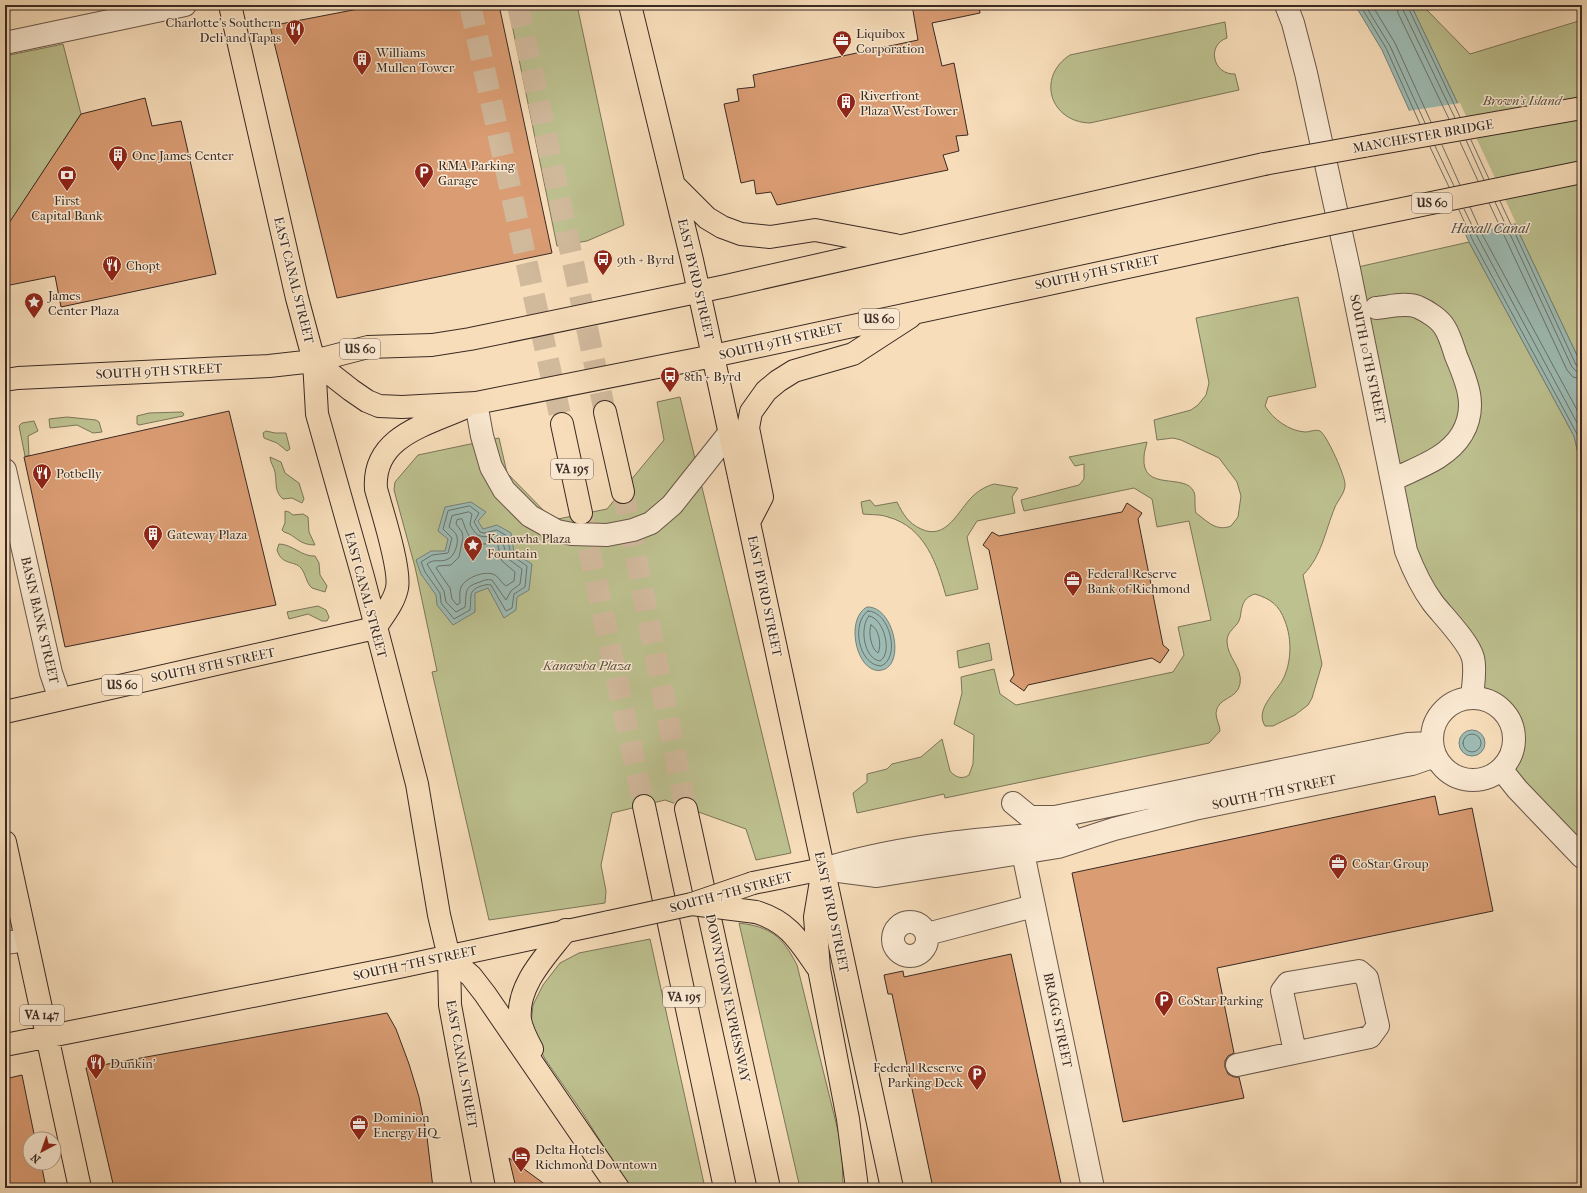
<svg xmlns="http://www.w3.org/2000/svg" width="1587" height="1193" font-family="'IM FELL French Canon',serif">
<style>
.green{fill:#bdc08f;stroke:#7c7559}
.water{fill:#9dbbb3;stroke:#758179}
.pier{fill:#f7ddba}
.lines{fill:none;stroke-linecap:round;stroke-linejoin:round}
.shore{stroke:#6c726b;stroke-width:1}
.building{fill:#da9c73;stroke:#3a2a23}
.highway-tunnel{stroke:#d1b99c;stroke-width:22;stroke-dasharray:22 11;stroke-linecap:butt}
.minor-casing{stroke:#695749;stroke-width:24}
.major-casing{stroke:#3a2a23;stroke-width:24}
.highway-casing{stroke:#3a2a23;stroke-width:24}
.minor{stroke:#fae9d2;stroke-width:22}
.major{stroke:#f7ddba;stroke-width:22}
.highway{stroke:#f7ddba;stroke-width:22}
.major-bridge-casing{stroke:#3a2a23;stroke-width:24;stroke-linecap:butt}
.highway-bridge-casing{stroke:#3a2a23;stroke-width:24;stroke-linecap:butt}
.major-bridge{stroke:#f7ddba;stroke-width:22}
.highway-bridge{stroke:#f7ddba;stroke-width:22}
.labels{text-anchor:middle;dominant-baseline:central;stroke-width:3;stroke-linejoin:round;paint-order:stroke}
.shield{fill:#fae9d2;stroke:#746358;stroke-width:1}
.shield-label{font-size:12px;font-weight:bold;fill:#3a2a23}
.poi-label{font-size:13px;fill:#3a2a23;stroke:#fae9d2;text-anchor:start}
.park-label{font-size:13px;font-style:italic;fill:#5b503e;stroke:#fae9d2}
.street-label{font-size:13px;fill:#3a2a23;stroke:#fae9d2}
.water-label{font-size:14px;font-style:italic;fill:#534e47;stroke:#fae9d2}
</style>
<rect width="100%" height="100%" fill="#f7ddba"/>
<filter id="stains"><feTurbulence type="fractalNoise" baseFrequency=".005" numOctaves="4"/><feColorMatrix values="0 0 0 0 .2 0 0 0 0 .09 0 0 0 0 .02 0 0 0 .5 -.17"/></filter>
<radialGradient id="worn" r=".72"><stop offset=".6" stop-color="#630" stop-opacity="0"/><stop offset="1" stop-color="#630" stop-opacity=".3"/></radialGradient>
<path class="green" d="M508,5H577L624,225L587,241L557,246Z
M1411,5H1422L1470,54L1582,20V366Z
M1225,22L1227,38C1206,45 1213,75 1235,74L1239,90L1090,123C1050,122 1036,77 1070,55Z
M63,44L81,114L8,225L5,224V56Z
M1469,242L1574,436L1582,470V857L1506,764C1522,737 1511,708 1481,698L1474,675L1415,573L1349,269Z
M1298,297L1316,387L1268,397L1265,406C1273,419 1289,431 1305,432C1310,432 1315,429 1320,431C1327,435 1346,478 1345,485C1345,493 1338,500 1335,507C1325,531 1322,556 1303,575L1322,664L1312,698L1308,705L1295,715L1273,726H1265C1255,710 1274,694 1282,681C1292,663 1292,639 1285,621C1279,605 1271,599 1255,594C1242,598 1242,607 1240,618C1238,627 1227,630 1227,641C1227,658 1243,667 1240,684C1237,700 1217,697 1216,713C1216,720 1220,725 1220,731L1209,743L945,798L944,794L857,813L853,793L867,782V774L887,769L892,764L921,757L942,739L950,771C955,777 962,780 969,775L973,764L974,735L954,724L962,693L961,677L994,669L1000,694L1016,705L1173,672L1184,655L1178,627L1211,620L1189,521L1157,527L1152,499L1134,488L1024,511L1021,500L1079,485L1084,479V464L1075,466L1069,457L1147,442C1146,447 1144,452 1144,457C1141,493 1186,472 1194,492C1196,497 1194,507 1196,513C1207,521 1216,532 1231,526L1238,517L1241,496L1237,482L1219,458L1181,440L1173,438L1157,440L1154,420L1191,410L1198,405L1206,395L1209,383L1196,318Z
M680,397L791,853L756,860L746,829L665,800L612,813L601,865L606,891L605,903L489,920L432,672L437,671L415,567L394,490L395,482L418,455L499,438L507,473L553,520L607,509L664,440L657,402Z
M182,412L184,414L183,416L139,425L137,424V416L149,413Z
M67,417L96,420L99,422L102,432L93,433L77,425L50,428L49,419Z
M34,421L38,431L28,436L29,456H25L19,426L22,423Z
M266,431L275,433H286L290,449L287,451L277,443L264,438L263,433Z
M270,457L281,462L285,473L299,483L304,499L302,503L292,498L283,499C274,491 277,484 275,472C274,467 270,462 270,457Z
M994,484L1018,488L1012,497L1015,513L977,521L967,537L978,589L946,596C937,564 925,527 888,517C880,514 871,515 863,514L861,502L870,500L875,506L897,502C903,514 908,523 921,529C947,541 958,510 973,496C979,490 987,486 994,484Z
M285,511L289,512L293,515L303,514L308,517L309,532L315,545C298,545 296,535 284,532L282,530L285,523Z
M279,544C292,544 302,557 315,556L319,563L320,575L327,586L325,592L312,588C306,583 306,574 301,568C294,560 282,566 277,550Z
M318,606L326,610L329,617L327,621H322L308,614L289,619L287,612Z
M989,643L992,660L959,668L957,651Z
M739,923C771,927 782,936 797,965L842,1147L843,1188H800Z
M650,939L705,1188H630L582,1112L545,1059L536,1041L531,1025L533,1005L543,985L560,963L579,953Z"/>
<path class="water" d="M1355,5H1411L1582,366V470L1574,436L1469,242L1382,50Z
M471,502L486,512L478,521L483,529L497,525L511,533L514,553L532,564L529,590L517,597L516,610L504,618L488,588L475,593V612L453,625L437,605L436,595L421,574L416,560L431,551H445L448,539L438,531L445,507Z
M867,607C894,606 906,665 882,670C857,676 844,619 867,607Z
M1459 743a13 13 0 1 1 26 0a13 13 0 1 1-26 0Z"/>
<path class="pier" d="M1460,103L1516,223L1464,235L1408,111Z"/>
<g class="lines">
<path class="shore" d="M1360,5L1386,48L1420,124
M1365,5L1390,46L1425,123
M1372,5L1395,43L1431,122
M1396,5L1398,13L1449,119
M1402,5L1403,10L1455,118
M1407,5L1460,117
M1466,140L1484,180
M1471,140L1489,179
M1460,142L1478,181
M1442,145L1460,185
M1435,146L1454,186
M1430,147L1449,187
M1500,201L1576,365L1582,368
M1495,202L1572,367L1576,371L1582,373
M1489,203L1567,370L1573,377L1582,379
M1470,207L1483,236L1582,419
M1464,209L1478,238L1582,432
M1459,210L1473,241L1577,434L1582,453
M470,506L479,513L474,522L480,532L484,533L497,530L507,536L511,555L527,566L525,587L514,594L512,608L506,611L491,585C487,584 485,585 481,586C467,591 472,597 470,610L454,619L441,603L440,593L425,572L421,562L432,555L448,553L452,538L443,529L448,511Z
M469,512L472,514L470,524C476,538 482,538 496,535L502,539L507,558L522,569L520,584L511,591L506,600L492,580C487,579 484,580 480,582C463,587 467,592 465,607L456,612L446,602L444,591L427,564C434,558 441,563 448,559C454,557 459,543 457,537C456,532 452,530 449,527L452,516Z
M462,519C466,529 469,545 484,544C489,544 492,542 497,542L502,561L515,572L514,581L506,586C502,584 500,578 495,575C486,570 466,577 461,587C459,592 460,598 460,603L457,605L452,599L450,588L436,568L438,566L451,565L459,557L463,538L462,532L456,524L457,520Z
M868,611C890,611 901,658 881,666C858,665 851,622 868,611Z
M869,616C884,618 893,653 880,661C864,659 859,627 869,616Z
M871,625C879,628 882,646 878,653C871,649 868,632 871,625Z
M1463 743a9 9 0 1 1 18 0a9 9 0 1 1-18 0Z"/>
</g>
<path class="building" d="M379,5H499L552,253L337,298L270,26Z
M912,5H979L980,13L932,23L942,66L954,63L968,135L956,136L959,151L943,155L948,170L777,205L771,192L756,194L754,180L741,183L724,104L739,101L737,89L755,87L753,75L918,40Z
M145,98L152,126L181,121L216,274L61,307L55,276L5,286V229L81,114Z
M229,411L276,605L65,647L24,457Z
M1127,503L1142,513L1138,519L1163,645L1169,650L1160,663L1152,658L1028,685L1024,691L1010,681L1014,675L989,550L983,545L992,532L999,536L1122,512Z
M1435,796L1439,815L1472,808L1493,911L1217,968L1234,1053L1228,1056L1225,1061V1067L1228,1074L1234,1077H1239L1244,1098L1123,1122L1072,873Z
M1011,954L1062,1188H933L892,994H888L884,975L903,971L904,977Z
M387,1013L396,1029L409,1064L419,1097L427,1137L433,1188H114L86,1068Z
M22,1075L35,1139H30V1163H41L46,1188H5V1079Z
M509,1158L550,1188H516Z"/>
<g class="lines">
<path class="highway-tunnel" d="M470,5L562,424
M518,5L605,412
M623,492L686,809
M582,516L644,806"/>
<g class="minor-casing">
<path id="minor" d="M1286,5L1293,23L1306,73L1349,269L1406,551C1413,569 1421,587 1433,603C1443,616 1469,642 1473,658C1476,670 1473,685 1472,698
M5,43L185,5
M1376,308C1389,307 1406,302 1418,307C1427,311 1440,319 1445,328C1450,336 1453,347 1456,356C1467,382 1478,407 1462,434C1447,459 1416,468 1392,480
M476,403L482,436L491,467L504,490L530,516L557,531L572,534L607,535L633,530L651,523L672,505L730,432
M5,470L51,673L60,699
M1432 739a41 41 0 1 1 82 0a41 41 0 1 1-82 0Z
M1501,769L1517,789L1582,857
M1013,803L1030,817H1055L1408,744L1431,743
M1023,853L1093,1188
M830,867C907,844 989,838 1068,832
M823,869L877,876L1058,847L1114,829L1194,809L1412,764L1435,756
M893 939a17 17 0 1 1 34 0a17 17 0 1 1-34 0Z
M927,934L1034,906
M5,943L26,940
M1237,1065L1370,1037L1378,1026L1367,978L1359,971L1288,983L1282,991L1295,1052"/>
</g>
<g class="major-casing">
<path id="major" d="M230,5L297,298L314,361L317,414L363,577L417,784L439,915L449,957L450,1005L484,1188
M630,5L692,260L720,388L892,1188
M1364,146L1582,108
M674,185L707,218L722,227L741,234L770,237L815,230L895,245
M314,361L351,390L367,401L379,406L402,407L476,403L713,356L1281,234
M5,380L18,378L269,366L314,361L368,347L432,345L470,339L726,286L1264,164
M749,522L762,497L748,428L751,412L766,391L778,381L794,371L853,354L910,317
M375,628C383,616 394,603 397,588C401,569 382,511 376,489C372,437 426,425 464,408
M5,712L375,628
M5,842L80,1188
M753,883L823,869
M5,1045L399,967L609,922"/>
</g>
<g class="highway-casing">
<path id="highway" d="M605,412L623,492
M562,424L581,513
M644,806L725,1188
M686,809L769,1188
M823,869L815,917L819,969L848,1119L857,1188
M756,912C789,922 799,941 818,968
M449,957L471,976L485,994L618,1188
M532,1049C527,1040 522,1030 520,1020C516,985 547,955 566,930"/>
</g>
<use href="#minor" class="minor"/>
<use href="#major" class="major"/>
<use href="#highway" class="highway"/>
<g class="major-bridge-casing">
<path id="major-bridge" d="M1264,164L1364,146
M1281,234L1582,172
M609,922L692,904L753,883"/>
</g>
<g class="highway-bridge-casing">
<path id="highway-bridge" d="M692,904L756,912"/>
</g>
<use href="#major-bridge" class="major-bridge"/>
<use href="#highway-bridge" class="highway-bridge"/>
</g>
<defs>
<g id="restaurant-pin" transform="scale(1)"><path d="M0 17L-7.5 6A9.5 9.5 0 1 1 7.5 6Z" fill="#8f2418" stroke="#fae9d2"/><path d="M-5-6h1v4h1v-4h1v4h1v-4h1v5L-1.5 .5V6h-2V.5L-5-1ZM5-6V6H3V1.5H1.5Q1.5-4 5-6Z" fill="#fff"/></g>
<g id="office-pin" transform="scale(1)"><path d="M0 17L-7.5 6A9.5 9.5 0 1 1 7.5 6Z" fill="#8f2418" stroke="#fae9d2"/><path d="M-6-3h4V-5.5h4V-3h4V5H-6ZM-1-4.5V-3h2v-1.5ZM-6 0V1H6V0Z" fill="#fff"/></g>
<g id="building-pin" transform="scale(1)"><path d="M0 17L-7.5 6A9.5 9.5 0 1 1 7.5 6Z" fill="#8f2418" stroke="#fae9d2"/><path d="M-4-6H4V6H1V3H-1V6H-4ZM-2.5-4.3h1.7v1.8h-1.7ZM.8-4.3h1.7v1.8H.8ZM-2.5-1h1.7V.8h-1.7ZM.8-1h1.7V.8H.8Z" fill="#fff"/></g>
<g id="parking-pin" transform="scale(1)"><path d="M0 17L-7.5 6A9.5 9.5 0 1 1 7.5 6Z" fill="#8f2418" stroke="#fae9d2"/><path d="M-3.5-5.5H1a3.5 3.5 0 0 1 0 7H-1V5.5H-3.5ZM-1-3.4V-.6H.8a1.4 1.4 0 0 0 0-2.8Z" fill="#fff"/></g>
<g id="bank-pin" transform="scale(1)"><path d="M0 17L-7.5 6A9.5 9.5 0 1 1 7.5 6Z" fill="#8f2418" stroke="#fae9d2"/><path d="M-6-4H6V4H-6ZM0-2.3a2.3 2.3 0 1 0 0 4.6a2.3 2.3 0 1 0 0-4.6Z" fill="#fff"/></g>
<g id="bus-pin" transform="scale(1)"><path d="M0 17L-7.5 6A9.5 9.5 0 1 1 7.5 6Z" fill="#8f2418" stroke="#fae9d2"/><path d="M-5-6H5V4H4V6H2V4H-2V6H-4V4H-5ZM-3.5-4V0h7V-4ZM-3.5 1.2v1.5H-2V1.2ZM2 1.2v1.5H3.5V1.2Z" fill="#fff"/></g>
<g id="sight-pin" transform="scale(1)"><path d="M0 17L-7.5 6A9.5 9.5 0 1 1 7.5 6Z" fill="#8f2418" stroke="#fae9d2"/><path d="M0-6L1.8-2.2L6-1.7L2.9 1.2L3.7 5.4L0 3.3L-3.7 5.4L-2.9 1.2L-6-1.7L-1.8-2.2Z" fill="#fff"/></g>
<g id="hotel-pin" transform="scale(1)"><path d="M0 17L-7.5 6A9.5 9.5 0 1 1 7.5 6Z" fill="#8f2418" stroke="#fae9d2"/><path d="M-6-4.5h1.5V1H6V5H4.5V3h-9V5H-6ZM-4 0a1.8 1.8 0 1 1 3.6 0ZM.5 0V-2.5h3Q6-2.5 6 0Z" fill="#fff"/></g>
</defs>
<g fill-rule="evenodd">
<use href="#restaurant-pin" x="295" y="29"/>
<use href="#office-pin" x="842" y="40"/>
<use href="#building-pin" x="362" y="59"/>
<use href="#building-pin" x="846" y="102"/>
<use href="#building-pin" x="118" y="155"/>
<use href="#parking-pin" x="424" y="172"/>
<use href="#bank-pin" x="67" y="175"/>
<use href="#bus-pin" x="603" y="259"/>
<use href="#restaurant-pin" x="112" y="265"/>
<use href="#sight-pin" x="34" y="302"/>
<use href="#bus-pin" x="670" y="376"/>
<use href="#restaurant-pin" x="42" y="473"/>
<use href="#building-pin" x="153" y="534"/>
<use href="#sight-pin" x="473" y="545"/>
<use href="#office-pin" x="1073" y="580"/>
<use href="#office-pin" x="1338" y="863"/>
<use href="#parking-pin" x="1164" y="1000"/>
<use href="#restaurant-pin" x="96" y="1063"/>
<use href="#parking-pin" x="977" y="1074"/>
<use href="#office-pin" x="359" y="1124"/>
<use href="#hotel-pin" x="521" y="1156"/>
</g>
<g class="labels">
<g class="shield">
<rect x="1412" y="193" width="40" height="20" rx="3"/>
<rect x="859" y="309" width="40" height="20" rx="3"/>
<rect x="340" y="339" width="40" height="20" rx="3"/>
<rect x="551" y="459" width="42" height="20" rx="3"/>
<rect x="102" y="675" width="40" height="20" rx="3"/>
<rect x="663" y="987" width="42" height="20" rx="3"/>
<rect x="20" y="1005" width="44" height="20" rx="3"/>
</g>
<g class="shield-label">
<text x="1432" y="203">US 60</text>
<text x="879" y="319">US 60</text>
<text x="360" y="349">US 60</text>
<text x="572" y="469">VA 195</text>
<text x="122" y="685">US 60</text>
<text x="684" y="997">VA 195</text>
<text x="42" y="1015">VA 147</text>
</g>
<g class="poi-label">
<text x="281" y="22" text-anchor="end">Charlotte's Southern<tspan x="281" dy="15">Deli and Tapas</tspan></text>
<text x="856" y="33">Liquibox<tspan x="856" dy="15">Corporation</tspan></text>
<text x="376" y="52">Williams<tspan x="376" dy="15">Mullen Tower</tspan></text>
<text x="860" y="95">Riverfront<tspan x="860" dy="15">Plaza West Tower</tspan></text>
<text x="132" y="155">One James Center</text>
<text x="438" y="165">RMA Parking<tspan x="438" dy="15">Garage</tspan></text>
<text x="67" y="200" text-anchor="middle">First<tspan x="67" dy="15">Capital Bank</tspan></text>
<text x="617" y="259">9th + Byrd</text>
<text x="126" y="265">Chopt</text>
<text x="48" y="295">James<tspan x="48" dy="15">Center Plaza</tspan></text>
<text x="684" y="376">8th + Byrd</text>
<text x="56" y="473">Potbelly</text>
<text x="167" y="534">Gateway Plaza</text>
<text x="487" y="538">Kanawha Plaza<tspan x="487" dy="15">Fountain</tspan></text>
<text x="1087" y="573">Federal Reserve<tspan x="1087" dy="15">Bank of Richmond</tspan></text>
<text x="1352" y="863">CoStar Group</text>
<text x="1178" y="1000">CoStar Parking</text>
<text x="110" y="1063">Dunkin'</text>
<text x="963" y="1067" text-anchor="end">Federal Reserve<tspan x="963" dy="15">Parking Deck</tspan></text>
<text x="373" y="1117">Dominion<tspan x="373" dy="15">Energy HQ</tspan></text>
<text x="535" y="1149">Delta Hotels<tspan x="535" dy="15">Richmond Downtown</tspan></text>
</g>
<g class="park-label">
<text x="1522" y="100">Brown's Island</text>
<text x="587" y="665">Kanawha Plaza</text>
</g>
<g class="street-label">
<text transform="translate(1423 136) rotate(-10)">MANCHESTER BRIDGE</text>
<text transform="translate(1097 272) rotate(-12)">SOUTH 9TH STREET</text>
<text transform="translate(696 279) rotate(77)">EAST BYRD STREET</text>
<text transform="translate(294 280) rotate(76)">EAST CANAL STREET</text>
<text transform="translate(781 341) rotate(-13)">SOUTH 9TH STREET</text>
<text transform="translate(1368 359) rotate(78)">SOUTH 10TH STREET</text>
<text transform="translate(159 371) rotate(-3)">SOUTH 9TH STREET</text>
<text transform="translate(366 595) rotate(75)">EAST CANAL STREET</text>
<text transform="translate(765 596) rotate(78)">EAST BYRD STREET</text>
<text transform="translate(40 620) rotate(77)">BASIN BANK STREET</text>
<text transform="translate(213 665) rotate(-12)">SOUTH 8TH STREET</text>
<text transform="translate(1274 792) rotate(-12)">SOUTH 7TH STREET</text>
<text transform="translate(731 892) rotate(-15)">SOUTH 7TH STREET</text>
<text transform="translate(832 912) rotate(78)">EAST BYRD STREET</text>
<text transform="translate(415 963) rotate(-12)">SOUTH 7TH STREET</text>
<text transform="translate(728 998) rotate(78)">DOWNTOWN EXPRESSWAY</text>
<text transform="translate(1058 1020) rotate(78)">BRAGG STREET</text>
<text transform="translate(462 1064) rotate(80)">EAST CANAL STREET</text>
</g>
<g class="water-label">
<text x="1490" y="228">Haxall Canal</text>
</g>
</g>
<rect width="1587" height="1193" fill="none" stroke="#f7ddba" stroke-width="20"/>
<rect x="6" y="6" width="1575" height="1181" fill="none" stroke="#3a2a23" stroke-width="2"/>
<rect x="10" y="10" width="1567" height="1173" fill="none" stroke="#3a2a23"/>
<g transform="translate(42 1151) rotate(221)"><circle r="19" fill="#fae9d2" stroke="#ad9d8c"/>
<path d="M0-3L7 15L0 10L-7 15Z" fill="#8f2418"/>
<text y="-6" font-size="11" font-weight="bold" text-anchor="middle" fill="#3a2a23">N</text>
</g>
<rect width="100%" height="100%" filter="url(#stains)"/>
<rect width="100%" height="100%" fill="url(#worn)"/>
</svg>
